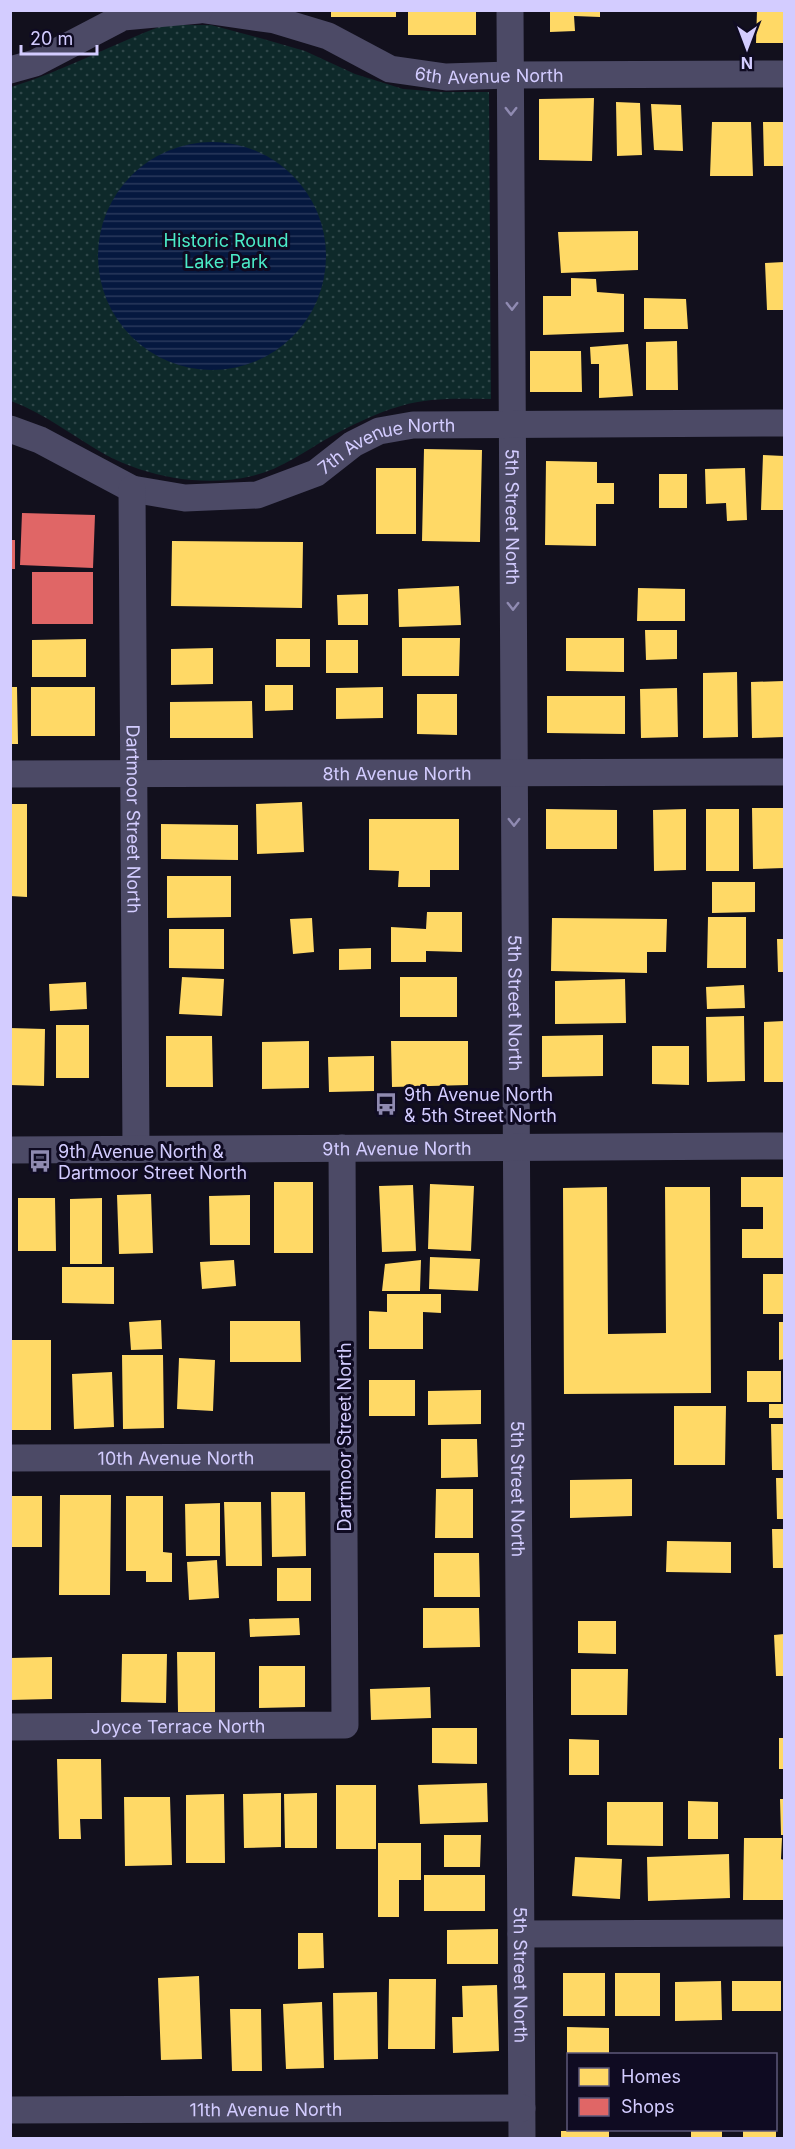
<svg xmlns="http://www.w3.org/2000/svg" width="795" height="2149" font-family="Inter,sans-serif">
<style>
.park{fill:url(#park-dots)}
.water{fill:url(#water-rules)}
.homes{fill:#ffd966}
.shops{fill:#e06666}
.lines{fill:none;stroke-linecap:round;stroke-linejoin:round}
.minor{stroke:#4c4a66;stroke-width:27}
.oneway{stroke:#908bb2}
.labels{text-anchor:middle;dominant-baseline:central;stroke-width:6;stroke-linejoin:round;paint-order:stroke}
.street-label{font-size:18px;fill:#d3ccff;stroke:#0f0b22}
.park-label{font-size:18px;fill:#4becc8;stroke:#0f0b22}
.poi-label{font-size:18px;fill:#d3ccff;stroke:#0f0b22;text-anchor:start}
</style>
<defs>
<pattern id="park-dots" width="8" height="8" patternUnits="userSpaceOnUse" patternTransform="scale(1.5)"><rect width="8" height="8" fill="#0e292a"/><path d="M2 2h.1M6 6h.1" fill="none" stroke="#30474a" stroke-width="1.8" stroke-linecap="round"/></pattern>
<pattern id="water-rules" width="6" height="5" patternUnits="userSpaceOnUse" patternTransform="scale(1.5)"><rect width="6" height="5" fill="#05183f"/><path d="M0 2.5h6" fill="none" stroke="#29385c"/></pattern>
</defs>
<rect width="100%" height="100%" fill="#12101d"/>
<path class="park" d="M164,25H211L260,38L305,51L355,74L403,89L442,92H489L491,399C461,399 430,397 401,406C376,413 352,425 330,437C305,451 280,470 252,476C227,482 200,482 175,478C151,474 127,466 106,455C74,437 46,414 11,401V87C64,71 112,44 164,25Z"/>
<path class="water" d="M98 256a114 114 0 1 1 228 0a114 114 0 1 1-228 0Z"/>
<path class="homes" d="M331,10H396V17H331Z
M408,10H476V35H408Z
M550,10H600V17L574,16L575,31L550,32Z
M757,10H784V43H756Z
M594,98L592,161L539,160V99Z
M616,102L640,103L642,155L617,156Z
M651,104L681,105L683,151L654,150Z
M712,122H751L753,176H710Z
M763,122H784V166H764Z
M638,231V270L561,273L558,232Z
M784,262V310H767L765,263Z
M571,278L596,279L597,292L624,294V332L543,335V296H571Z
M644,298L686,299L688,329H644Z
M677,341L678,390H646V342Z
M628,344L633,396L599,398V364H591L590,347Z
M530,351H581L582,392H530Z
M424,449L482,450L480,542L422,541Z
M763,455L784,456V510H761Z
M546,461L597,462V483H614V504H596V546L545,545Z
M376,468H416V534H376Z
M745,468L747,520L727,521L726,503L706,504L705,469Z
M659,474H687V508H659Z
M172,541L303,542L302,608L171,606Z
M459,586L461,625L399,627L398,589Z
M638,588L685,589V621H637Z
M368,594V625H338L337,595Z
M645,630H677V659L646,660Z
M402,638H460L459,676H402Z
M566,638H624V672L566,671Z
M86,639V677H32V640Z
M276,639H310V667H276Z
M326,640H358V673H326Z
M213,648V684L171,685V649Z
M737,672L738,737L703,738V673Z
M784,681V737L752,738L751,682Z
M265,685H293V710L265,711Z
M10,687H17L18,744H10Z
M31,687H95V736H31Z
M383,687V718L336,719V688Z
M677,688L678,737L641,738L640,689Z
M417,694H457V735L417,734Z
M547,696H625V734L547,733Z
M252,701L253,738H170V702Z
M302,802L304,852L257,854L256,804Z
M10,804H27V897L10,896Z
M752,808H784V868L753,869Z
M546,809L617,810V849H546Z
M686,809V870L654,871L653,810Z
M706,809H739V871H706Z
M369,819H459V870H430V887H398L399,871L369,870Z
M161,824L238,825V860L161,859Z
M167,876H231V917L167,918Z
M712,882H755V912L712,913Z
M427,912H462V952L426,951V962H391V927L426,929Z
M708,917H746V968H707Z
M312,918L314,952L293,954L290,919Z
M552,918L667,919L666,952H647V973L551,971Z
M169,929H224V969L169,968Z
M777,939H784V972H778Z
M371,948V969L339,970V949Z
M182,977L224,979L222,1016L179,1014Z
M400,977H457V1017H400Z
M625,979L626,1023L555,1024V981Z
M86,982L87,1009L50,1011L49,984Z
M744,985L745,1008L707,1009L706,987Z
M744,1016L745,1081L707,1082L706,1017Z
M784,1021V1082H764V1022Z
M56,1025H89V1078H56Z
M10,1028L45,1029L44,1086L10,1085Z
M603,1035V1076L542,1077V1036Z
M166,1036H212L213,1087H166Z
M309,1041V1088L262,1089V1042Z
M391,1041H468V1085L392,1087Z
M652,1046H689V1085L652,1084Z
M374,1056V1091L329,1092L328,1057Z
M741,1177H784V1258H742V1229H763V1207H741Z
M274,1182H313V1253H274Z
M430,1184L474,1186L471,1251L428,1249Z
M413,1185L416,1251L382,1252L379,1186Z
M607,1187L608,1334L666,1333L665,1187H710L711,1393L564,1394L563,1188Z
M151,1194L153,1253L119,1254L117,1195Z
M250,1195V1245H210L209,1196Z
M18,1198H55L56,1251H18Z
M102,1198V1264H70V1199Z
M430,1257L480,1259L478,1291L429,1289Z
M234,1260L236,1286L202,1289L200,1262Z
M421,1260L420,1291H382L385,1264Z
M62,1267H114V1304L62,1303Z
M763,1274H784V1314H763Z
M387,1294H441V1313L423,1312V1349H369V1311L387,1312Z
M161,1320L162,1349L131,1350L129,1322Z
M230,1321H300L301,1362H230Z
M779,1322H784V1359L779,1360Z
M10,1340H51V1430H10Z
M122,1355H163L164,1428L123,1429Z
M179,1358L215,1360L213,1411L177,1409Z
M747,1371H781V1402H747Z
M112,1372L114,1427L74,1429L72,1374Z
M369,1380H415V1416H369Z
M481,1390V1424L428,1425V1391Z
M769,1404H784V1418H769Z
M674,1406H726L725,1465H674Z
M771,1424H784V1470H772Z
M441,1439H477L478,1477L441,1478Z
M776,1478H784V1519H777Z
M632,1479V1516L570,1518V1480Z
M436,1489H473V1538H435Z
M271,1492H305L306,1556L272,1557Z
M60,1495H111L110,1595H59Z
M10,1496H42V1547H10Z
M126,1496H163V1552L172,1553V1582H146V1571H126Z
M224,1502H261L262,1566H226Z
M220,1503V1556H186L185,1504Z
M772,1529H784V1568H773Z
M667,1541L731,1542V1573L666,1572Z
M434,1553H479L480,1597H434Z
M217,1560L219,1598L189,1600L187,1562Z
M277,1568H311V1601H277Z
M423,1608H479L480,1647L423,1648Z
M299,1618L300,1635L250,1637L249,1619Z
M578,1621H616V1654L578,1653Z
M784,1634V1676H776L774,1635Z
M177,1652H215V1712H178Z
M122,1654H167L166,1703L121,1702Z
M52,1657V1699L10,1700V1658Z
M259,1666H305V1707L259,1708Z
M571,1669H628L627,1715H571Z
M430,1687L431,1718L371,1720L370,1689Z
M432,1728H477V1764L432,1763Z
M779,1738H784V1769H779Z
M569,1739L599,1740V1775H569Z
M57,1759H101L102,1819H80L81,1839H59Z
M487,1783L488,1822L420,1824L418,1785Z
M336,1785H376V1849H336Z
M281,1793V1847L244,1848L243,1794Z
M317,1793V1848H285L284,1794Z
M224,1794L225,1863H186V1795Z
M124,1797H170L172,1865L125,1866Z
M780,1799H784V1835H781Z
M688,1801L718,1802V1839H688Z
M607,1802H663V1846L607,1845Z
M444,1835H481L480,1867H444Z
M744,1838H782L781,1859L784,1860V1900H743Z
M378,1843H421V1880H399V1917H378Z
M729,1854L730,1898L648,1901L647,1857Z
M575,1857L622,1859L620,1899L572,1896Z
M424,1875H485V1911H424Z
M498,1929V1964H447V1930Z
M298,1933H323L324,1968L298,1969Z
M563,1973H605V2016H563Z
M615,1973H660V2016H615Z
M199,1976L202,2059L161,2060L158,1978Z
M389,1979H436L435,2049H388Z
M721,1981L722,2020L675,2021V1982Z
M732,1981H781V2011H732Z
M497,1985L499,2051L453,2053L452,2017H463L462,1986Z
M377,1992L378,2059L334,2060L333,1993Z
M322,2002L324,2068L286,2069L283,2004Z
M230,2009H261L262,2071H232Z
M567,2027L609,2028V2054H567Z
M609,2130V2138H561V2131Z
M691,2130H722V2138H691Z
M743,2130H776V2138H743Z"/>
<path class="shops" d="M22,513L95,515L93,568L20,565Z
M10,540H15V569H10Z
M32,572H93V624H32Z"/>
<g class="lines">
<g class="minor">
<path id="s1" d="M205,10L275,20L328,36L390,69L446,77L510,75L784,74"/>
<path id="s2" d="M510,10L522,2138"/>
<path d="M10,70L35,63L123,17L199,10"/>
<path id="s3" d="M10,429L40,440L132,489L185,498L257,495L316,473L353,444L379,431L413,425L784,423"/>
<path id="s4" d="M132,489L136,1149"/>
<path id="s5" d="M10,774L784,772"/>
<path id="s6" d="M10,1150L784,1146"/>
<path id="s7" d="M10,1458L344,1457"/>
<path id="s8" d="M10,1727L345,1725L342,1148"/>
<path d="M521,1934L784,1933"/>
<path id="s9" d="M10,2110L522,2108"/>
</g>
</g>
<defs><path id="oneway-chevron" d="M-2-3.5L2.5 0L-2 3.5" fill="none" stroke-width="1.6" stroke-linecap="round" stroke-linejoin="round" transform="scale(1.5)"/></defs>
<g class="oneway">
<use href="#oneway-chevron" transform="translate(511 111) rotate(90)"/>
<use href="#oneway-chevron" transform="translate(512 306) rotate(90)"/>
<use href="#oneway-chevron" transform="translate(513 606) rotate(90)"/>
<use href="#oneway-chevron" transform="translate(514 822) rotate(90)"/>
</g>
<defs>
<g id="bus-bare" transform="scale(1.8)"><path d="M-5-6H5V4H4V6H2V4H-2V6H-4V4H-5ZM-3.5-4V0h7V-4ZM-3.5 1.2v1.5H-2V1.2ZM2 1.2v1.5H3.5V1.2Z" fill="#8f8ab0" stroke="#0f0b22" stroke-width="2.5" paint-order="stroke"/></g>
</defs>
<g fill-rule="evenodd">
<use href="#bus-bare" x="386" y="1104"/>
<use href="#bus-bare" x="40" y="1161"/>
</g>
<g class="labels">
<g class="street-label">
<text stroke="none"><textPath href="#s1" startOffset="296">6th Avenue North</textPath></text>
<text stroke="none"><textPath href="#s3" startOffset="404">7th Avenue North</textPath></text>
<text stroke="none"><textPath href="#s2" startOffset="507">5th Street North</textPath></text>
<text stroke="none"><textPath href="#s5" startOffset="387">8th Avenue North</textPath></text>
<text stroke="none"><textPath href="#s4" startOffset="330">Dartmoor Street North</textPath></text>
<text stroke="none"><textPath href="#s2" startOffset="993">5th Street North</textPath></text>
<text stroke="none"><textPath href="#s6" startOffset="387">9th Avenue North</textPath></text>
<text transform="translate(344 1437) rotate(-90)">Dartmoor Street North</text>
<text stroke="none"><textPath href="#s7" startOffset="166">10th Avenue North</textPath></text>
<text stroke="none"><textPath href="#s2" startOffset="1479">5th Street North</textPath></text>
<text stroke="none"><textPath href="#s8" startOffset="168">Joyce Terrace North</textPath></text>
<text stroke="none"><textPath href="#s2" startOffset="1965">5th Street North</textPath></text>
<text stroke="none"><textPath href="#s9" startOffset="256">11th Avenue North</textPath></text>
</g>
<g class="park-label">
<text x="226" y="240">Historic Round<tspan x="226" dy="21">Lake Park</tspan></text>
</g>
<g class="poi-label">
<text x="404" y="1094">9th Avenue North<tspan x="404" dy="21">&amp; 5th Street North</tspan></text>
<text x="58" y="1151">9th Avenue North &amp;<tspan x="58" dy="21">Dartmoor Street North</tspan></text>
</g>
</g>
<rect width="795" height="2149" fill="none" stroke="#d3ccff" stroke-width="24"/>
<rect x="567" y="2053" width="210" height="78" fill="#0f0b22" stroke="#5d587a" stroke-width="1.5"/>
<rect x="579" y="2068" width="30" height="18" fill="#ffd966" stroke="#5d587a" stroke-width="1.5"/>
<text x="621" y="2083" font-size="18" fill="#d3ccff">Homes</text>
<rect x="579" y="2098" width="30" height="18" fill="#e06666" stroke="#5d587a" stroke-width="1.5"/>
<text x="621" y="2113" font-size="18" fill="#d3ccff">Shops</text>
<g transform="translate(747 48) rotate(180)" stroke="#0f0b22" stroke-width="4.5" paint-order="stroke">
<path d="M0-4.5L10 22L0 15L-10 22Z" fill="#d3ccff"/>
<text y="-9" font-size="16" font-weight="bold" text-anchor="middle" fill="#d3ccff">N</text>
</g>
<path d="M21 45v9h76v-9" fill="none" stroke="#d3ccff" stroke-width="3"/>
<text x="30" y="45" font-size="18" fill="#d3ccff" stroke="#0f0b22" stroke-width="4.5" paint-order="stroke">20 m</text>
</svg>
